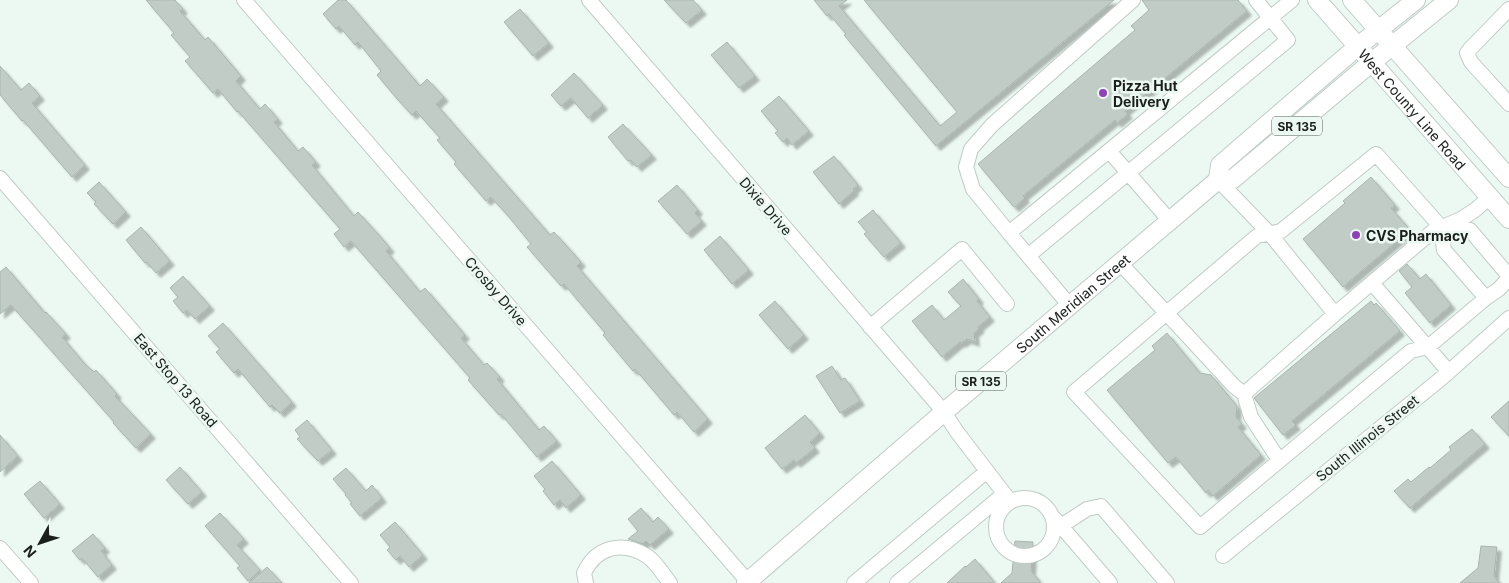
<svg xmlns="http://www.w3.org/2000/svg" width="1509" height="583" font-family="Inter,sans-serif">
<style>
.building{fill:#c1ccc6;stroke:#a9b5af;filter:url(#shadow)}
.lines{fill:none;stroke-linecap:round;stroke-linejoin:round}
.minor-casing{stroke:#c1ccc6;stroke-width:16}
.major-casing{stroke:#c1ccc6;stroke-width:20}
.minor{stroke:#fff;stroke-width:14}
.major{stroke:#fff;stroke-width:18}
.poi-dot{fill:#8f42b3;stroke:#ecf8f2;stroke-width:2}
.labels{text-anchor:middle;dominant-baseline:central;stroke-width:5;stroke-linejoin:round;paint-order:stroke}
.shield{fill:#ecf8f2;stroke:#595f5c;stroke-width:1}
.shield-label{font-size:12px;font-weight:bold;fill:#1a1e1c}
.poi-label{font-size:14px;font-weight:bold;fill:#1a1e1c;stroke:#ecf8f2;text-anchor:start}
.street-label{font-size:14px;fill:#1a1e1c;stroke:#ecf8f2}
</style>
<defs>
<filter id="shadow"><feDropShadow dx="4.5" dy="4.5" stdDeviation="1" flood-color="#0004"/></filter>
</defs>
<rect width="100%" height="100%" fill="#ecf8f2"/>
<path class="building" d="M146,0H175L183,9L180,11L205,40L208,37L241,76L236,81L260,109L265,104L278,119L274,122L298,151L303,147L316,162L312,165L354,216L358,212L378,234L390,248L386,251L420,292L425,288L465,335L461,338L484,365L487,363L500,377L497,379L539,430L544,426L557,441L537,457L501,414L499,415L468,380L470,378L351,241L344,247L334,234L340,229L238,111L237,112L218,89L213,93L193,70L185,61L190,57L171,35L174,33Z
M338,0H346L420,86L427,79L444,97L436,104L550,235L554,232L581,262L577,266L708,419L694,432L677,412L674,415L635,369L633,371L603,335L605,333L564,284L561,286L527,247L531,244L509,217L491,197L486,201L454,164L456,162L437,140L440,138L416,111L412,115L398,100L377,75L381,71L358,42L355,45L339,26L336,29L323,14Z
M664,0H693L702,10L686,23Z
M814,0H847L839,6L940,126L957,112L864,0H1114L936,146L844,35L846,34L829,14L827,16Z
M1142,0H1238L1247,11L1125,111L1128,114L1117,123L1115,120L1023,196L1025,198L1015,207L1013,206L978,164L1135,30L1131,26L1149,10Z
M520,9L549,43L533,56L504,22Z
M727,42L755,76L739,88L711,55Z
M0,66L21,90L29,83L40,96L32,103L85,165L72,177L23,120L22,121L0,95Z
M574,73L603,105L588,118L571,98L561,106L551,95Z
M779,96L809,131L792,145L787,138L783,142L775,133L778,131L761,111Z
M623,124L652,155L637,167L631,160L628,161L608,137Z
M834,156L858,185L853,189L854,191L839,204L813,172Z
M1371,177L1395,205L1391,208L1410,230L1343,287L1303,239L1345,203L1343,201Z
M99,182L126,212L113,224L94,204L96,202L87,193Z
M677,185L698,210L695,213L702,221L687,234L658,201Z
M873,210L901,243L884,257L864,234L867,232L858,222Z
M141,227L170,261L156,273L147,262L145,263L126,240Z
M720,236L749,270L732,284L704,250Z
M1407,264L1420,279L1426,274L1451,305L1430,323L1405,293L1412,287L1399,271Z
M6,267L45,313L46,312L66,334L62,337L84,363L94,372L96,370L117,394L115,396L151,434L136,448L113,423L114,422L11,305L0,314V272Z
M183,276L210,306L195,319L187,310L183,313L173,301L178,297L170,288Z
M963,279L979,299L977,301L990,317L978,327L980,328L974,333L975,342L967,339L961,343L960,342L942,357L912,321L932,305L944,320L961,306L948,292Z
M775,301L804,335L788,349L759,315Z
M1371,301L1374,305L1376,303L1400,331L1292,421L1296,425L1283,435L1254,398Z
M223,323L292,402L280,413L272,405L270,407L238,369L234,373L216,352L220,349L208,336Z
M1167,333L1200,373L1211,375L1237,406L1236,417L1242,424L1238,427L1261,455L1213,496L1208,490L1206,493L1176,457L1168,463L1107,390L1155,350L1152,346Z
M832,366L841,380L845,378L860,401L840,413L816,376Z
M1509,401V436L1491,417Z
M805,415L820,433L810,442L815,448L796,463L794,460L782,469L765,448Z
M307,420L332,450L318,461L297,439L300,437L295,430Z
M1472,429L1485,444L1410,508L1394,491L1408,479L1411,482L1429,467L1430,468L1451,450L1449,447Z
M0,435L18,456L0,472Z
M552,461L581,495L566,508L560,500L554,505L543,491L545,489L534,476Z
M180,467L202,492L188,504L166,480Z
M346,468L366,491L372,485L382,498L360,516L350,504L352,503L345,495L346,494L333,479Z
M40,481L60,504L44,518L24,494Z
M641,508L653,522L658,517L669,529L650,545L646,541L643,544L628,539L638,531L628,519Z
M220,513L244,539L237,545L260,570L248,581L237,568L240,566L205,526Z
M395,522L423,555L409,567L400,556L396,560L387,550L390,547L380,535Z
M93,534L105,548L101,551L112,565L98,577L82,558L80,560L72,551Z
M1015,541L1033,542L1031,571L1041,583H1001L1012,573Z
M1481,546L1497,547L1494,576L1499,583H1460L1478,568Z
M975,559L995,583H947L965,566L966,567Z
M267,567L282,583H249Z"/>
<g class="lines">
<g class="minor-casing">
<path id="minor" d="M244,0L749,583
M589,0L944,412L957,432L1010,501
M1509,9L1470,49L1467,53L1471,62L1509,104
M1109,151L1170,221
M1376,154L1441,227L1444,250L1486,298L1428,347L1411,351L1200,527L1074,392L1257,236L1281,231Z
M0,178L351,583
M1218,180L1270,234L1335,314L1433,231L1461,219L1475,210L1490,197
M1442,227L1470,230L1509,276
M1009,233L973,189L966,167L971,149L992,125L1133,0
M1028,256L1288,40L1256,0
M1120,263L1234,386L1244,394L1335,314
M1372,283L1449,372
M1486,298L1499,289L1509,278
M1070,306L1009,233L1292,0
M870,327L962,249L1007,304
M1244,394L1251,417L1279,460
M996 527a29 29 0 1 1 58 0a29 29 0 1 1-58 0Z
M1055,519L1110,583
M1061,526L1087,509L1101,506L1167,583
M0,548L31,583
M1223,556L1443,377L1509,318
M586,583L584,573C596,547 622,540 647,556C656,562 663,574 670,583
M854,583L987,471
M897,583L1004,494"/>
</g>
<g class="major-casing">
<g id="major">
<path id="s1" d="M1317,0L1509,219"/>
<path d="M1352,0L1509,178"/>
<path d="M1218,180L1220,165L1357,47L1416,0"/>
<path id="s2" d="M746,583L944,412L1218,180L1233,179L1372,62L1449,0"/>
</g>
</g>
<use href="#minor" class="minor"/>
<use href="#major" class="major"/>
</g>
<g class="poi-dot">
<circle cx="1103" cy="93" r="5"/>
<circle cx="1356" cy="235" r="5"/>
</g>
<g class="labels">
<g class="shield">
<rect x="1272" y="116.5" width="50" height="19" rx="4"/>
<rect x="956" y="371.5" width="50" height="19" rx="4"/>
</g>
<g class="shield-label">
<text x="1297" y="126">SR 135</text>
<text x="981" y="381">SR 135</text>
</g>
<g class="poi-label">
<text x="1113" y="85">Pizza Hut<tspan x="1113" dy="16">Delivery</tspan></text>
<text x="1366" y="235">CVS Pharmacy</text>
</g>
<g class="street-label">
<text stroke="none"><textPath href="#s1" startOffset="145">West County Line Road</textPath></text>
<text transform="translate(766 206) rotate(49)">Dixie Drive</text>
<text transform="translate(496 291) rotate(49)">Crosby Drive</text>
<text stroke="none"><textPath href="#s2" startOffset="430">South Meridian Street</textPath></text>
<text transform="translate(176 380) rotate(49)">East Stop 13 Road</text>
<text transform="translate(1367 438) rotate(-39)">South Illinois Street</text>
</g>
</g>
<g transform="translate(40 543) rotate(230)" stroke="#ecf8f2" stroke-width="4" paint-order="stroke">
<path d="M0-4L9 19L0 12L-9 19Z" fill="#1a1e1c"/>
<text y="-8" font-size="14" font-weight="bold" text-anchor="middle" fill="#1a1e1c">N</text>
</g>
</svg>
